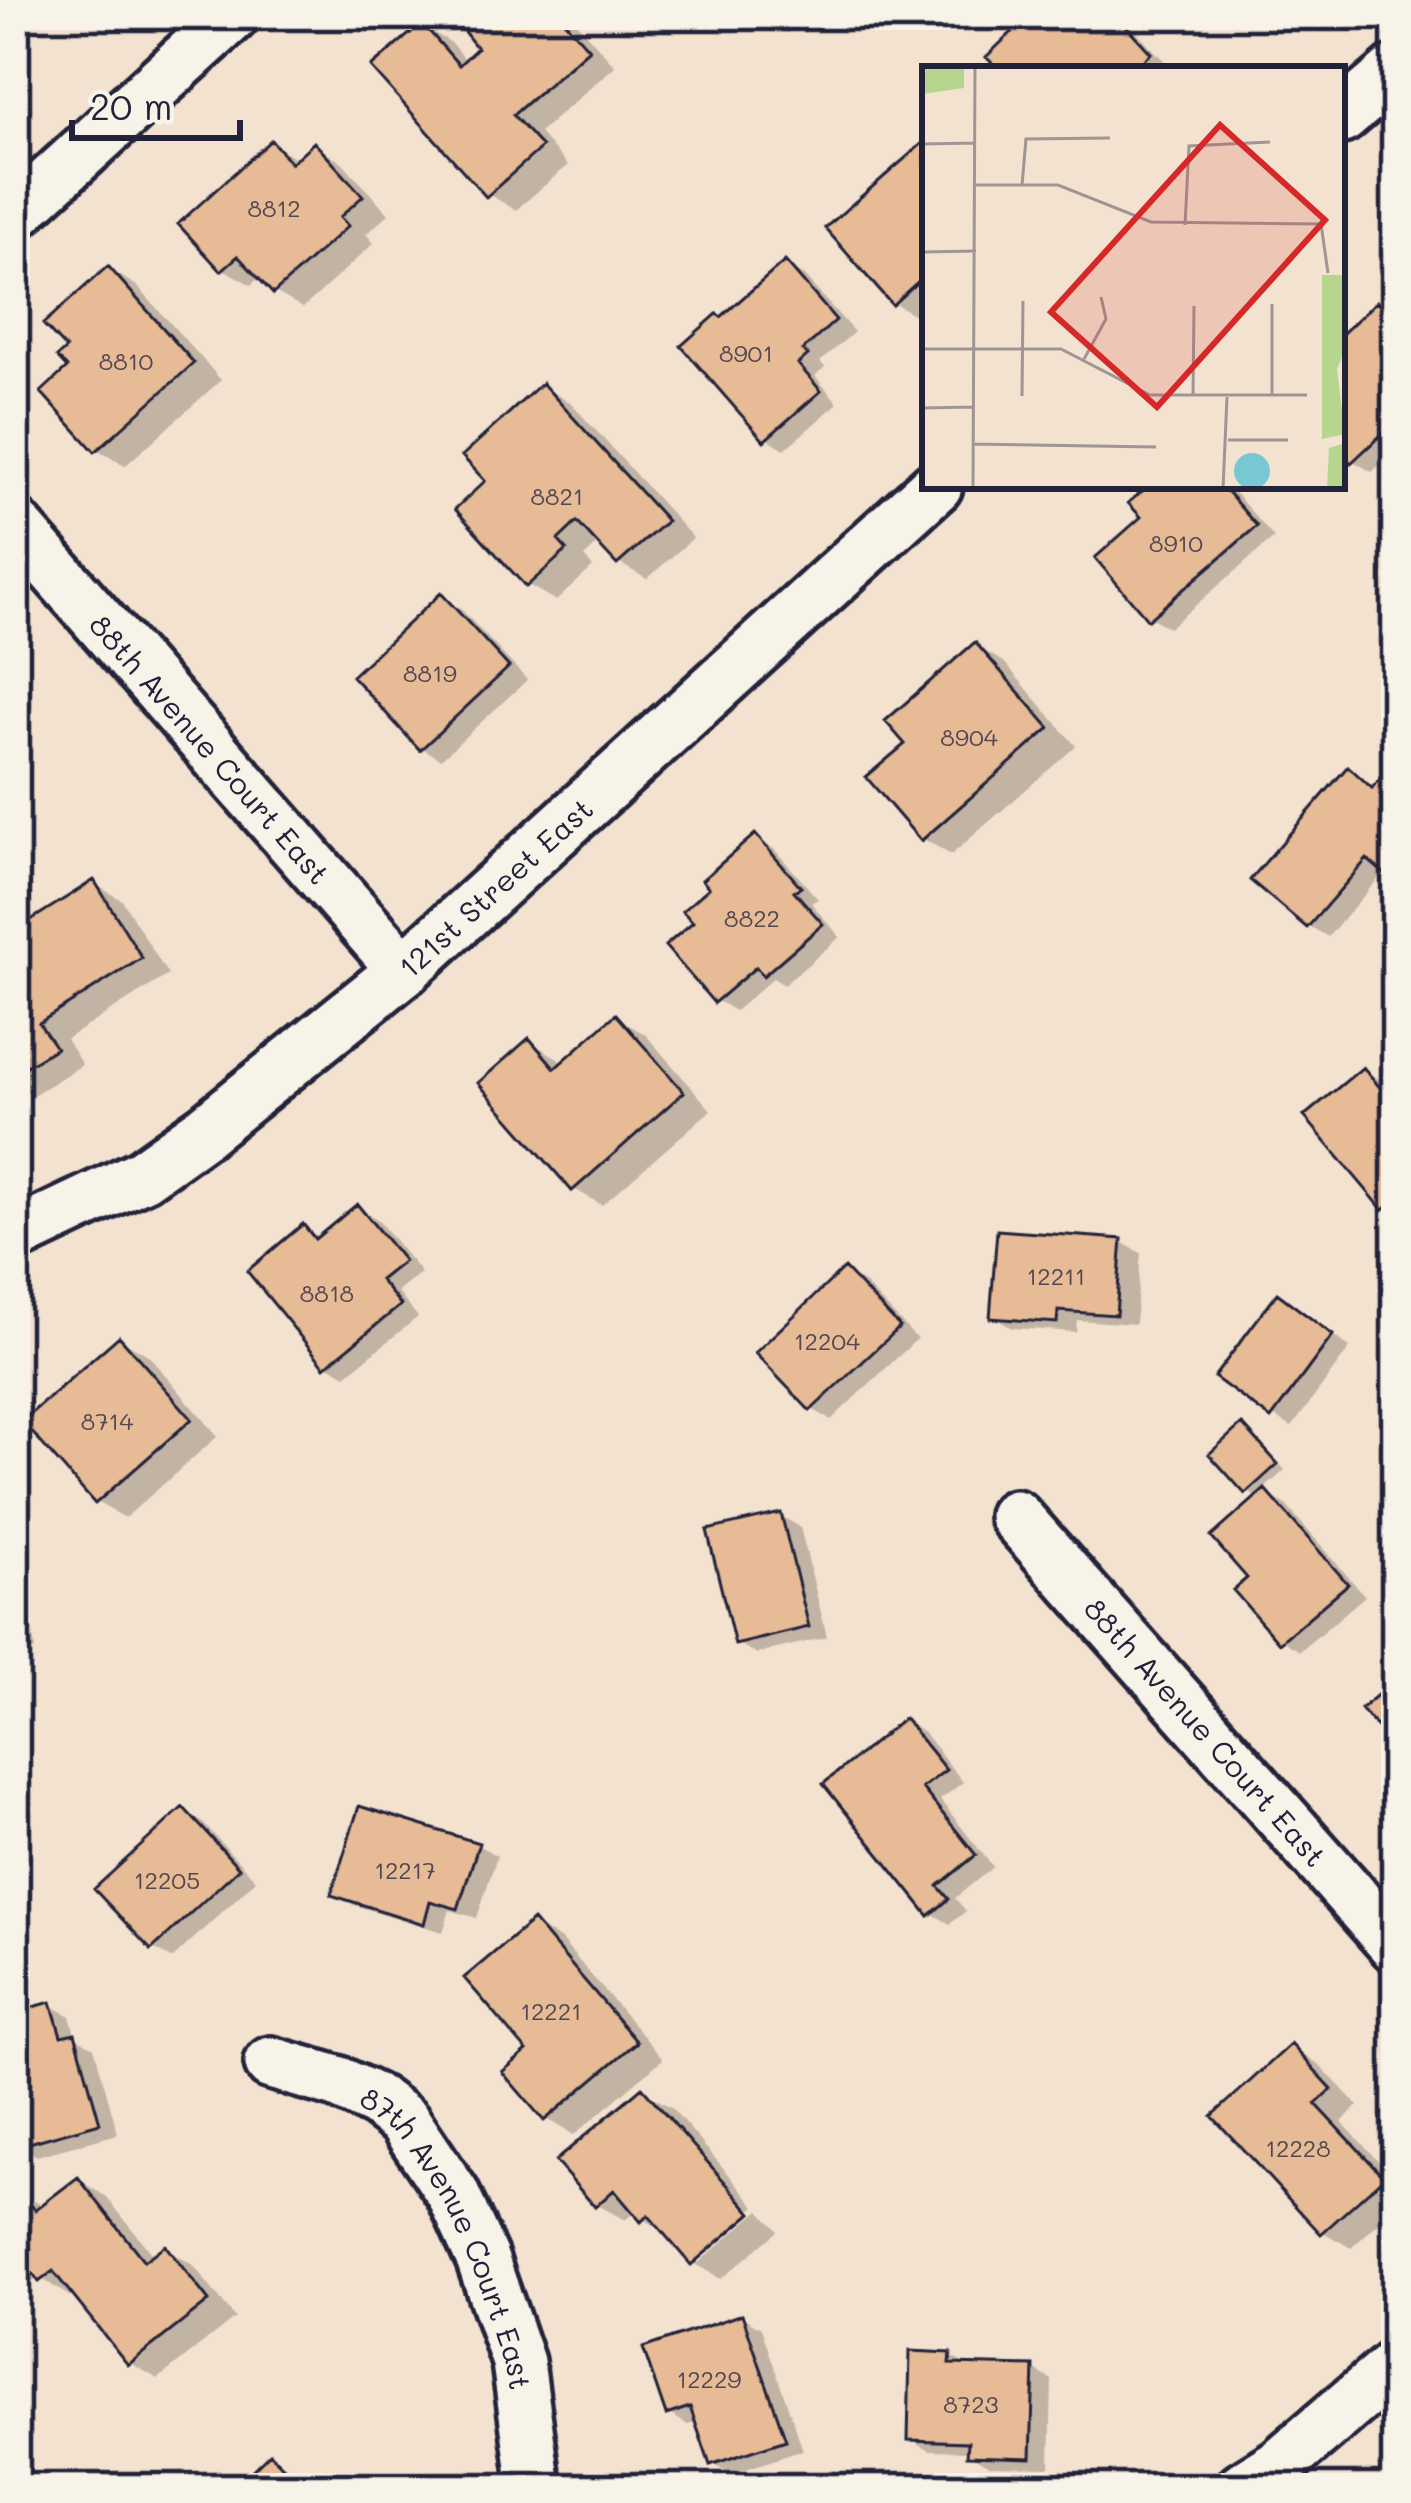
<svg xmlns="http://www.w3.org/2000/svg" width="1411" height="2503" font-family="Mali,sans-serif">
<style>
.shadow{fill:#0003}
.building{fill:#e6bb96;stroke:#22223b;stroke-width:3}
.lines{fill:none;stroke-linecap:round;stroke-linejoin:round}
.street-casing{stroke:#22223b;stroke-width:60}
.street{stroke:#f7f3e8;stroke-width:51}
.labels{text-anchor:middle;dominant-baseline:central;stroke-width:9;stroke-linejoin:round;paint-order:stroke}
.number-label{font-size:24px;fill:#534852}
.street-label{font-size:30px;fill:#22223b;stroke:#f7f3e8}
.inset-road{fill:none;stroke:#9f9594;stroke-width:3}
.view{fill:#d62828;fill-opacity:0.15;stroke:#d62828;stroke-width:6}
.inset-edge{fill:none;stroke:#22223b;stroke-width:6}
</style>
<rect width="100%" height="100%" fill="#f2e2cf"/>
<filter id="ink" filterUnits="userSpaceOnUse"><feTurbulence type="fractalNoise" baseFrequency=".00833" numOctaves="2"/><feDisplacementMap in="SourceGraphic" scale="24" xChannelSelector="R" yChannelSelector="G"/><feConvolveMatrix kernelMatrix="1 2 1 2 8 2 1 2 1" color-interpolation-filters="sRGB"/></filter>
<g filter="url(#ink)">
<path class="shadow" d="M456,15H570L615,66L539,133L568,165L516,210L488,194L422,26L450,42L467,61L481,48Z
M685,15H790L789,33L705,26Z
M1035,15H1121L1168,65L1164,69H1002Z
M271,144L299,160L314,146L342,162L389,214L366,234L374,243L303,308L275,292L261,276L251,285L223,269Z
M925,145V316L922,319L894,303Z
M785,265L804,276L854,332L820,362L825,367L815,376L838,403L785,449L766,438L722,320Z
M109,269L137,286L221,380L125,466L97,449L71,369L70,349Z
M1378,305L1396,315V449L1372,472L1353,461L1342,449V338Z
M543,387L571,403L693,538L647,579L619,563L600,542L584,557L593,567L556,601L528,585Z
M1152,486H1229L1274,538L1169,628L1150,617L1145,518Z
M441,597L460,608L527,680L441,759L422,748Z
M975,646L1004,662L1076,746L951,855L922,838L909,745Z
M1349,770L1376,788L1381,783L1396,792V878L1385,871L1328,937L1309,926Z
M755,838L774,849L818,899L811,903L840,937L784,985L773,978L735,1011L716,1000L697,923L713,888Z
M94,884L122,900L168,975L66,1039L82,1065L33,1095L15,1085V933Z
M617,1018L645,1034L711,1110L602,1205L574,1189L530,1042L558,1058L563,1065Z
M1363,1070L1382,1081L1396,1098V1214L1385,1208Z
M358,1208L377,1219L421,1273L397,1292L418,1317L346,1375L327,1364L304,1228L321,1238Z
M1121,1242L1141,1253L1135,1324L1077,1320L1076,1332L1012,1328L993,1317Z
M845,1272L864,1283L917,1339L831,1420L812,1409Z
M1297,1308L1350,1348L1292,1427L1273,1416Z
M120,1339L148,1355L218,1436L125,1518L97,1502L26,1421Z
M1243,1428L1252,1433L1285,1470L1262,1491L1285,1504L1365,1596L1300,1651L1281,1640L1252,1579L1259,1499L1247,1491Z
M781,1516L800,1527L827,1637L756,1654L737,1643Z
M15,1576L27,1583L35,1650L15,1653Z
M904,1721L923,1732L963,1782L940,1800L993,1867L955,1898L966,1911L950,1924L931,1913Z
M183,1811L202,1822L256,1880L172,1959L153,1948Z
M478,1845L497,1856L477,1918L450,1910L443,1932L354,1905L335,1894Z
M533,1923L561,1940L663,2059L574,2135L546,2119L531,2051Z
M51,2005L70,2016L76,2037L94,2047L118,2134L37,2156L18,2145L15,2135V2015Z
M1291,2048L1319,2064L1358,2106L1342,2122L1396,2180V2207L1351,2248L1323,2232Z
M642,2091L671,2107L756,2206L697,2257V2264L760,2210L778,2231L721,2279L693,2263L668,2234L643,2219L636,2211L625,2220L596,2204Z
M79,2180L107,2197L154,2257L165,2249L193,2265L235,2318L158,2379L130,2363L74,2292L69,2296L39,2277L20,2291L15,2288V2194L18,2192L45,2207Z
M742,2317L761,2328L803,2450L731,2474L712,2463L698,2421L688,2425L668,2413Z
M950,2356L971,2368L1033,2369L1052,2380L1050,2467L989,2466L970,2455V2451L930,2450L911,2439Z
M15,2447L24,2458L15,2465Z
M271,2457L290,2468L309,2488H238Z"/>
<path class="building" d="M451,15H559L589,49L513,115L542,147L486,197L371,67L422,23L459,65L477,48Z
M1030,15H1116L1151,53L1134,69H998L986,57Z
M271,140L291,163L314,142L363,196L340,217L348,226L273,294L238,256L221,271L178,224Z
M925,141V275L892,305L825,228Z
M785,261L836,320L803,350L808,355L798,364L821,391L764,441L681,346L717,314L721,317Z
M108,266L194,363L95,452L41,392L67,368L57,357L66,349L43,324Z
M1377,301L1396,321V421L1351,463L1342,454V334Z
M542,383L667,521L617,565L577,522L558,540L567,550L526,587L455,509L485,481L462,456Z
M1148,486H1222L1257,526L1148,620L1095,558L1141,517L1128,503Z
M441,593L509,667L420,750L352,676Z
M975,642L1050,728L921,841L866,777L905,744L885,721Z
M1348,766L1372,788L1380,779L1396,793V866L1387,876L1367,859L1307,928L1250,880Z
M755,834L801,887L794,891L823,924L763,976L756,967L714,1003L665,946L693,922L682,911L709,888L702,880Z
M94,880L142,958L39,1023L56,1048L15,1073V930Z
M616,1014L684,1092L572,1191L478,1083L529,1038L555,1068Z
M1363,1067L1396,1107V1199L1383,1210L1304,1116Z
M357,1204L404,1261L380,1280L401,1305L325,1367L247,1271L303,1224L315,1239Z
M997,1230L1122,1239L1116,1315L1058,1311L1057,1323L990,1318Z
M844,1268L900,1327L810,1411L755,1353Z
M1277,1293L1333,1335L1271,1419L1214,1377Z
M119,1336L192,1419L95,1504L22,1421Z
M1242,1424L1278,1464L1245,1494L1209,1454Z
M1265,1489L1348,1584L1279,1643L1233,1590L1247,1578L1211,1537Z
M781,1513L809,1627L735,1645L707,1530Z
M1396,1679V1749L1361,1709Z
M904,1718L946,1770L922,1788L976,1855L938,1886L949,1899L929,1916L823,1784Z
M359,1806L479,1843L458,1909L430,1901L424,1924L331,1895Z
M183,1807L239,1868L151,1950L94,1889Z
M533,1920L637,2042L544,2121L502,2072L527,2051L464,1978Z
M51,2002L61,2036L75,2033L100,2123L15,2147V2012Z
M1291,2044L1332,2089L1316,2104L1384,2177L1321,2234L1212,2116Z
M642,2087L752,2213L691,2265L648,2215L641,2222L614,2190L595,2207L555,2161Z
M78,2177L144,2261L165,2245L209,2301L128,2365L53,2271L39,2282L18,2255L15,2257V2191L18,2188L35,2210Z
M742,2314L786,2440L710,2465L690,2407L666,2415L643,2348Z
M910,2351L951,2353L950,2364L1034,2366L1031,2458L967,2456L968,2442L908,2440Z
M270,2453L304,2488H234Z"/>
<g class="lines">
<g class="street-casing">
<g id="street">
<path d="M1342,117L1396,71"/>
<path d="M15,214L233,15"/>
<path id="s1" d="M15,525L404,970"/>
<path id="s2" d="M15,1236L143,1175L206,1130L404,970L936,486"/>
<path id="s3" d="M1015,1516L1396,1946"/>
<path id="s4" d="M271,2063L337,2082L377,2101L404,2121L453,2194L482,2258L518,2362L535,2488"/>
<path d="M1242,2488L1280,2464L1396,2365"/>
</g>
</g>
<use href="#street" class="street"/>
</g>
</g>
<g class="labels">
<g class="number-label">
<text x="274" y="207">8812</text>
<text x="746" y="352">8901</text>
<text x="126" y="360">8810</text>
<text x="557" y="495">8821</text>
<text x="1176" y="542">8910</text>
<text x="430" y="672">8819</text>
<text x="969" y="736">8904</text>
<text x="752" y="917">8822</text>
<text x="1056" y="1275">12211</text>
<text x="327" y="1292">8818</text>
<text x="827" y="1340">12204</text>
<text x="107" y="1420">8714</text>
<text x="405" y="1869">12217</text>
<text x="167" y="1879">12205</text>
<text x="551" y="2010">12221</text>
<text x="1298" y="2147">12228</text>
<text x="709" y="2378">12229</text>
<text x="971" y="2403">8723</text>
</g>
<g class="street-label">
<text stroke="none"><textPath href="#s1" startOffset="297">88th Avenue Court East</textPath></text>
<text stroke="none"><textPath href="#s2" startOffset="597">121st Street East</textPath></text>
<text stroke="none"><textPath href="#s3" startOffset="288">88th Avenue Court East</textPath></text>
<text stroke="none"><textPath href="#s4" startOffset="270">87th Avenue Court East</textPath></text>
</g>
</g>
<g transform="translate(922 66)">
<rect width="423" height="423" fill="#f2e2cf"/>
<path d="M0,0H42V22L0,28ZM400,209H423V284L415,303L423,368L400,373ZM423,377V423H405L407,382Z" fill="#b6d58d"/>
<path d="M312 405a18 18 0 1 1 36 0a18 18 0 1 1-36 0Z" fill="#78c8d3"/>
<path class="inset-road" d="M0,78L54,77M54,119H136L229,156L399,158L406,207M100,119L104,73L188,72M263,159L267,80L348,76M0,186L54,185M0,283H139L228,329H385M162,293L184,253L179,231M100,330L101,235M271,330L272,240M350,330V238M0,342L50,341M306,374H366M51,378L234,381M51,423L53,0M301,423L305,331"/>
<path class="view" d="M298,59L403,154L235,341L129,246Z"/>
<rect width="423" height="423" class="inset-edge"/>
</g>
<rect width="1411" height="2503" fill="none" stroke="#f7f3e8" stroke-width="60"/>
<rect x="30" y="30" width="1351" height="2443" fill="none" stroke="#22223b" stroke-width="4.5" filter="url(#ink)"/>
<path d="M72 120v18h168v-18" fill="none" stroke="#22223b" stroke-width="6"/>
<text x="90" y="120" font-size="36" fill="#22223b" stroke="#f7f3e8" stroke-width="9" paint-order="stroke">20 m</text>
</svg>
